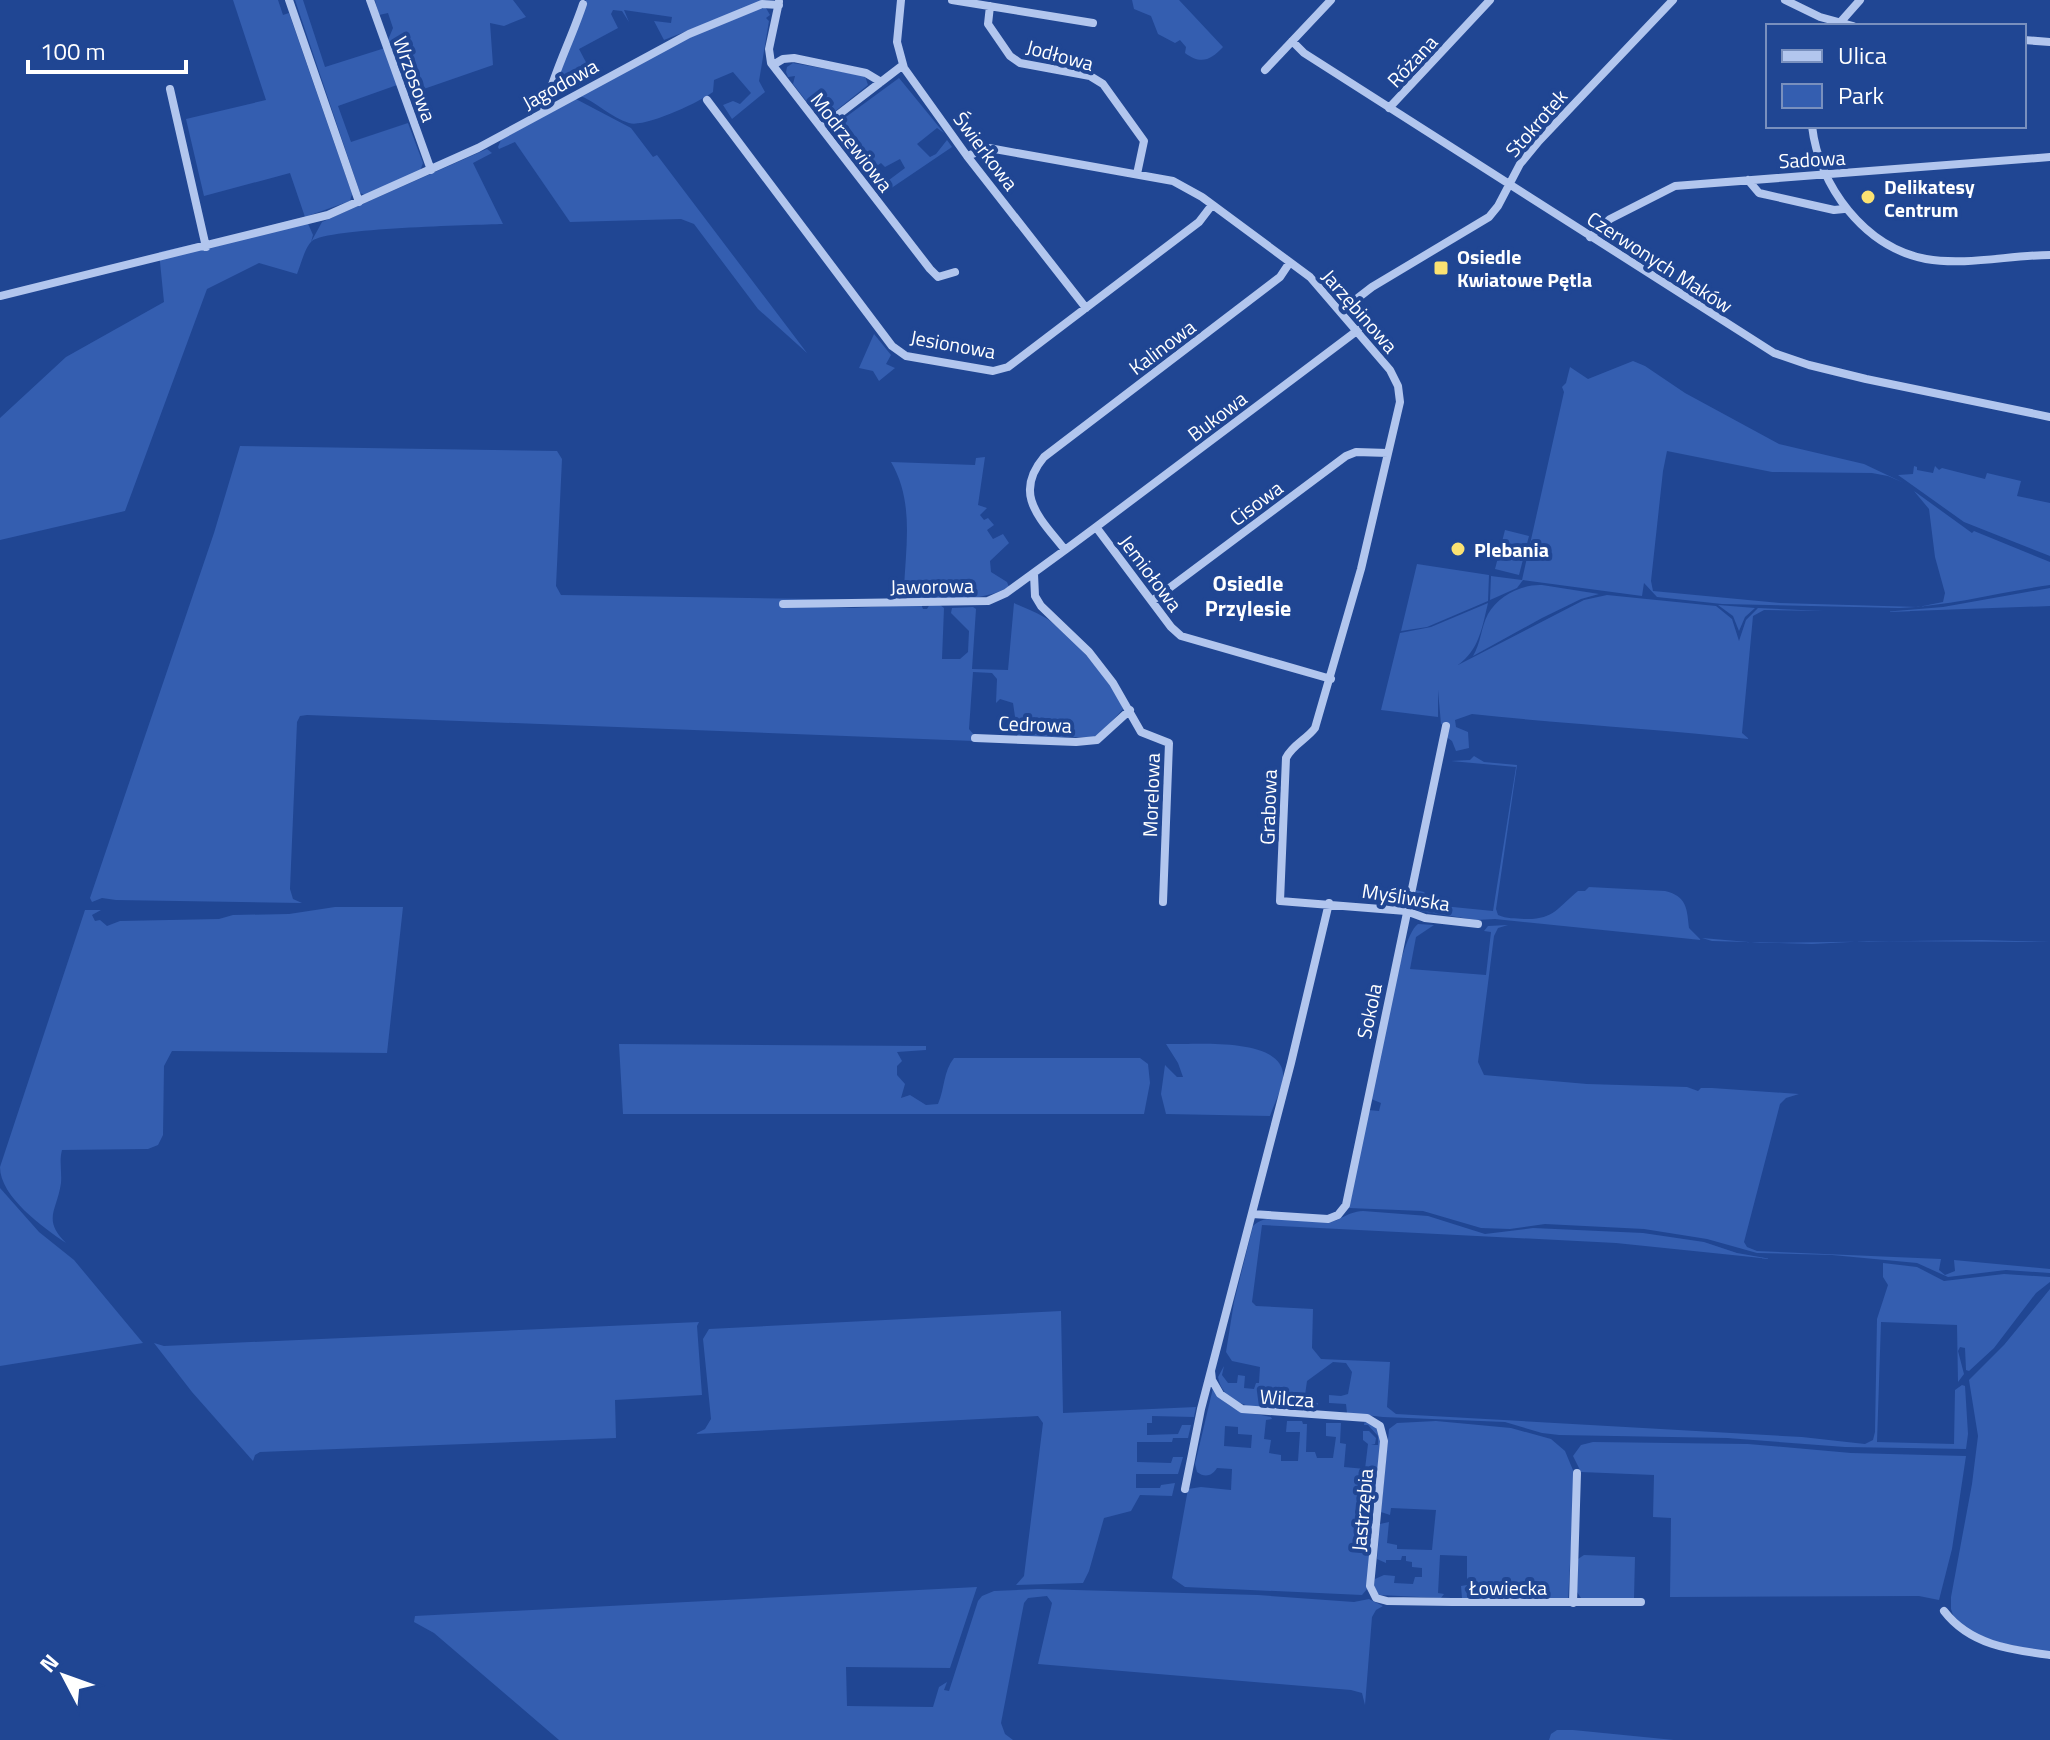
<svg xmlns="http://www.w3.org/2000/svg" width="2050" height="1740" font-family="'Titillium Web',sans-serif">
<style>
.green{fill:#345eb0;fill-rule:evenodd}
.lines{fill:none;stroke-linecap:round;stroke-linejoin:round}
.minor{stroke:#b2c6ee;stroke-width:8}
.poi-dot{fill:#fbe272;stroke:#204693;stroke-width:3}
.labels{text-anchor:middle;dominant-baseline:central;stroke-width:8;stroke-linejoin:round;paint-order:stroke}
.street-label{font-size:20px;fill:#fff;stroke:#204693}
.poi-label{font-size:20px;font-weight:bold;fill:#fff;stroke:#204693;text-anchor:start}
.neighbourhood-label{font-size:22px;font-weight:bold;fill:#fff;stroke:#204693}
</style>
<rect width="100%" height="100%" fill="#204693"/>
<path class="green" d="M233,0H278L283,15L289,13L352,194L350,201L305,217L290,173L204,196L186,119L266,100Z
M295,0H303L325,67L385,48L397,85L338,106L351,142L408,123L423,163L420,171L365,195L360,193Z
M375,0H513L526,17L504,26L490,23L493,65L418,91L413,82L400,77L388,40L393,28L388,13L379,15Z
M586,0H766L664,40L654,21L671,23L672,17L624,10L629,22L622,11L613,10L611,14L618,28L579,49L590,70L585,73L588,76L592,74V79L554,99L551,96Z
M1132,0H1179L1223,47C1211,60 1201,65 1185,53L1186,47L1180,40L1175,43L1158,34L1151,16L1134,9Z
M761,8H766L770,15L766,18L769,21L759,81L765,92L732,119L723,105L733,101L740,104L751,93L733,72L714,80L713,92C700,102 644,128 629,123C611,118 596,101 578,95L688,38Z
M793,63L865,76L868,85L833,113L821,116L814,111L793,84L795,76L788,77L786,72L787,67Z
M899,78L944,133L937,128L917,144L930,157L936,154L947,140L952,147L887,191L884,188L891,183L889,180L905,168L900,159L885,167L881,163L866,173L837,136L836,128L839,122Z
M574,98L631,128L653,157L657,155L807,353L758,309L694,224L681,219L570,222L515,142L499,149L498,147L501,140Z
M487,149L492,153L473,163L503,224C473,225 328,228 312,241C305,247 301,264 297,274L259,263L207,289L125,511L0,540V418L66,357L164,302L159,252L306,219L313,235L311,242L322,222Z
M874,334L891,355L886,364L895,368L879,381L873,371L859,368Z
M1633,361L1645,366L1685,393L1779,444L1864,464L1904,483L1888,476L1872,473L1772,472L1667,451L1663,471L1651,581L1653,591L1780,603L1918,607L1943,602L1945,593L1935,557L1929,509L1914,491L1972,533L1974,531L2050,562V585C2000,592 1950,606 1899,608L1722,604L1657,597L1644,583L1642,596L1523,580L1517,588L1490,600L1491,576L1522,580L1564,392L1562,387L1566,383L1570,367L1588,379Z
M240,446L557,451L562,459L556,586L561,595L877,600L781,606L854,608L921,604L923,609H927L930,604L940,605L944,608L942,659H960L968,652L969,631L951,613L952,608L973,607L976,609L972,669L1008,670L1014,603C1024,608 1034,611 1044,617C1065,628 1117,686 1123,709L1101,733L1094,737H1018L1013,703L1000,699L996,703L997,679L992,673L973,672L969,729L974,735V741L307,715L300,716L297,722L290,889L293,899L302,903L116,900L102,898L92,902L90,898L214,533Z
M985,457L978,505L987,508L980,515L984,520L988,518L994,525L987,530L993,539L1003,534L1009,543L990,561L991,572L1007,582L1009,587C976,605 932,598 895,598L901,595L904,588C906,545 914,501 891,462L975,465L976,458Z
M1914,466L1917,467V470L1933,473L1935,466L1939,470L1942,468L1985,479L1987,473L2021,481L2017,496L2050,503V556L1964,522L1898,475L1913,474Z
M1505,530L1529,536L1519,575L1495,569Z
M1417,564L1489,575L1488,601L1427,627L1401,631Z
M1542,585L1599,594L1581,599L1542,618L1473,656C1481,643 1481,627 1488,614C1498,596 1522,584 1542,585Z
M2050,588V606L1883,612L1943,607Z
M1607,595L1716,606L1732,619L1739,641L1746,620L1758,608L1824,611L1764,610L1753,616L1742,733L1749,739C1660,729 1564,724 1472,714L1455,720L1456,727L1468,732L1469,748L1456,751L1452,741L1445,736L1447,726L1441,724L1438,690V717L1381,710L1400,633L1431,627L1488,603C1482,628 1479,650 1458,665L1584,600Z
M1718,605L1755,608L1745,617L1739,631L1733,616Z
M1474,756L1484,762L1517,765L1496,909L1498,915C1507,919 1515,918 1524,919C1554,920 1557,908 1578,891H1585L1589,887L1665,891C1687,896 1687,909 1689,928L1701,940L1495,919L1476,920L1419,911L1417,908L1419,896L1415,895L1416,890L1424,892L1433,905L1493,911L1516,767L1451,761L1470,760Z
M335,907H403L387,1053L172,1051L164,1066L163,1135L158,1145L148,1149L62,1150C59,1161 62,1172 61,1183C57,1211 42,1219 66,1243C44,1228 0,1197 0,1167L85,910H101L92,915L95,921L100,920L107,926L120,921L219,919L233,915L289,914Z
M1418,924L1434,925L1416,937L1410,969L1486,975L1491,932L1484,931L1488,926L1508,925L1498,928L1494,936L1478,1062L1484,1075L1587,1084L1687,1087L1698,1091L1701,1088H1712L1799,1094L1786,1098L1780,1104L1744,1242L1747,1247L1757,1251L1941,1259L1939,1270L1945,1275L1955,1271L1954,1260L2050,1269V1273L2006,1270L1948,1277L1917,1263L1832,1255L1757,1253L1707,1239L1644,1229L1545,1224L1510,1229L1481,1228L1423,1211L1349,1208L1368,1110L1379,1111L1381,1103L1371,1099C1377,1071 1399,936 1418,924Z
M1702,938L1760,943L1982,940L2050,942L1869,941L1812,944L1712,941Z
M619,1044L926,1046V1050L897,1052L902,1061L897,1066V1075L905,1084L901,1098L910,1095L926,1105L938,1104C945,1088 943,1072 954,1058H1140L1148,1064L1150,1083L1144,1114H623Z
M1166,1044C1191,1045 1288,1035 1283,1079C1281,1091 1274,1104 1270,1116L1166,1114L1161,1094L1165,1065L1177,1077H1183L1178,1063Z
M0,1188L39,1232L74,1260L143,1343L0,1366Z
M1363,1211L1428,1216L1485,1234L1533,1228L1643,1233L1704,1242L1737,1253L1771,1259L1616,1243L1262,1225L1252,1302L1256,1306L1313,1309L1312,1348L1321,1359L1390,1362L1387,1407L1396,1414L1802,1437L1865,1444L1873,1440L1875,1432L1877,1319L1888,1285L1883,1277V1263L1917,1267L1944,1281L2004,1274L2050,1277V1282L2036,1293L1994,1348L1969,1371L1966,1370L1965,1348L1960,1347L1958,1351L1964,1374L1958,1382L1957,1325L1881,1322L1877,1442L1954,1444L1955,1390L1962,1385L1965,1386L1968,1434L1966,1449L1845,1447L1727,1438L1559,1435L1542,1433L1505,1422L1383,1417L1347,1413L1346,1404L1329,1403V1395L1341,1396L1348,1394L1352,1372L1346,1363L1333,1362L1307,1381L1304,1402L1318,1403L1315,1412C1285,1409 1225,1416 1218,1377L1224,1366L1222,1375L1228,1383H1237L1238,1375L1245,1376L1244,1388L1254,1389L1256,1383H1259L1260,1367L1232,1361L1226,1352L1234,1302L1253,1226C1270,1209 1306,1223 1328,1222C1340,1222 1345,1212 1363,1211Z
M2050,1289V1653L1997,1642L1967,1630L1954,1618L1951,1609V1597L1972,1484L1978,1436L1969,1380L2004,1345Z
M1061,1311L1063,1413L1196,1407L1194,1417L1152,1416V1423H1147V1435L1178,1434L1182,1425H1191L1188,1438H1173L1172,1442H1137V1462L1171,1463L1173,1457H1183L1178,1474H1136V1488H1160L1161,1485L1175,1483L1172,1496L1140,1495L1131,1511L1104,1518L1089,1571L1083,1583L1016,1585L1024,1576L1043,1423L1038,1416L695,1434L705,1429L711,1419L703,1339L709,1329Z
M699,1322L697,1326L702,1395L615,1400L616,1438L260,1452L255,1455L253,1461L192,1392L154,1343L164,1346Z
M1213,1388C1232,1414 1242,1411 1271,1417L1272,1419L1266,1420L1264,1439L1271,1440L1269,1453L1281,1455V1461H1298L1300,1432H1286L1287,1421H1302L1303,1424H1307L1306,1452H1315L1317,1458H1333L1336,1437L1326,1436V1423H1341L1340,1443L1346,1444L1344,1467L1365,1469L1368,1444L1363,1440V1431H1369L1376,1438L1375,1444L1371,1445H1378V1436L1368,1425H1364L1365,1420L1374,1424L1381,1434L1367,1589L1362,1595L1185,1587L1172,1578L1188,1489L1201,1487L1231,1490L1232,1469L1217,1468C1212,1476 1205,1478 1197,1472L1195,1464ZM1225,1426L1238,1427V1434L1252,1435L1251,1448L1224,1446Z
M1436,1421L1511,1428L1551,1439L1565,1451L1575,1475L1568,1600L1462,1598L1461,1586L1467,1585V1556L1440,1555L1438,1593L1444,1594L1441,1598L1379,1595L1374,1586L1375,1579L1384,1575L1395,1576L1394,1583L1413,1584L1415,1577H1422V1568L1412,1567V1562L1406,1561V1556H1402L1401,1560H1386V1563L1377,1559L1380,1524L1389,1522L1387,1543L1397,1545V1549L1432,1550L1436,1510L1391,1508L1390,1515L1381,1512L1389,1429L1397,1423Z
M1593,1442L1748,1444L1851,1453L1966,1456L1952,1549L1939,1600L1919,1596L1670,1597L1671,1518L1653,1517L1654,1475L1581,1472L1573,1456L1581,1445Z
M1584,1555L1635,1557L1634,1598L1614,1600L1581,1598L1577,1592L1578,1559Z
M977,1587L950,1668L846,1667L847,1706L933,1707L939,1687L947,1682L944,1690L949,1691L978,1601L982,1596L994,1591L1038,1589L1258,1595L1354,1602L1369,1599L1383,1606L1376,1610L1372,1617L1365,1705L1362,1693L1351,1690L1038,1664L1052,1603L1047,1596L1028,1598L1024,1603L1001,1723L1005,1734L1013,1740H559L434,1633L414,1622L415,1616Z
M1557,1730H1573L1674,1740H1549L1551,1734Z"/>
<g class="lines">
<path class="minor" d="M289,0L359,202
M370,0L431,170
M901,0L897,42L904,68L967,156L1086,308
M952,0L1093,23
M1785,0L1820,17L1853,26
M779,2L769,49L771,63L930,269L938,277L955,272
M990,6L988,24L1010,56L1020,63L1090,76L1103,84L1144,141L1137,174
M1837,26L1860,0
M2024,40L2050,42
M1292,41L1304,53L1774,353L1809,365L1866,379L2050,417
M773,65L783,59L794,58L866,73L881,82
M1265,70L1331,0
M170,89L206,247
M707,100L892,346L906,356L993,371L1008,367L1199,222L1212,205
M1389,108L1490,0
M544,111C553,74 571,40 583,4
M1812,126C1819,186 1864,247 1926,259C1966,266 2010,255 2050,255
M821,128L903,65
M967,156L989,148L1173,181L1202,197L1310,277L1390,370L1398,386L1400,402L1361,569L1315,728C1307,739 1292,745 1286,758L1280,901L1406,911L1425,918L1478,924
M1748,180L1759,193L1834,210L1844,209
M1590,237L1610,219L1675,186L2050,157
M1290,262L1280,277L1044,457C1012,495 1041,519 1065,550L1096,527L1171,627L1181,636L1331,679
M0,296L328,215L478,148L689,34L762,4L779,5
M1341,311L1372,287L1489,217L1498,206L1520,164L1539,141L1673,0
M1096,527L1358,330
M1034,574L1035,596L1041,606L1089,652L1113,683L1141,732L1169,743L1163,902
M1152,601L1346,456L1356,452L1388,453
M783,604L988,601L1006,593L1065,550
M975,738L1076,742L1097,740L1130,710
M1252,1214L1328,1219L1338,1215L1346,1205L1446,726
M1211,1371L1212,1380L1220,1394L1242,1409L1367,1418L1380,1426L1384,1441L1370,1586L1376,1598L1387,1601L1452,1602H1641
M1185,1489L1201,1409L1291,1063L1329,903
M1573,1603L1577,1473
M1944,1611C1970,1645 2011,1650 2050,1655"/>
</g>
<g class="poi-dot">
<circle cx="1868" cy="197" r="8"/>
<rect x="1433" y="260" width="16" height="16" rx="4"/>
<circle cx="1458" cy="549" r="8"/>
</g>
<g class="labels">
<g class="street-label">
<text transform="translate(1060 55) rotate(15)">Jodłowa</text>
<text transform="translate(1412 61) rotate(-47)">Różana</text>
<text transform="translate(415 79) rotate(70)">Wrzosowa</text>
<text transform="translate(560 84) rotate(-29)">Jagodowa</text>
<text transform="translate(1536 123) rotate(-49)">Stokrotek</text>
<text transform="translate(852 142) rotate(52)">Modrzewiowa</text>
<text transform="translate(986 151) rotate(53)">Świerkowa</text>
<text transform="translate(1812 159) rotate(-3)">Sadowa</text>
<text transform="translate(1660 262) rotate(33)">Czerwonych Maków</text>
<text transform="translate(1360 311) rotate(49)">Jarzębinowa</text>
<text transform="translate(953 344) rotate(10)">Jesionowa</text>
<text transform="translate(1162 347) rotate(-37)">Kalinowa</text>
<text transform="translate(1217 416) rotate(-37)">Bukowa</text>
<text transform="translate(1256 503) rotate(-37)">Cisowa</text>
<text transform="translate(1151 573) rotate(53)">Jemiołowa</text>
<text transform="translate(932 586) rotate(-1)">Jaworowa</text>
<text transform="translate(1035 724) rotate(2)">Cedrowa</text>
<text transform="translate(1151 795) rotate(-88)">Morelowa</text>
<text transform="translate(1268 807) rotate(-88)">Grabowa</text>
<text transform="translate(1406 897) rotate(9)">Myśliwska</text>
<text transform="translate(1369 1011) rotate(-78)">Sokola</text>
<text transform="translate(1287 1398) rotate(4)">Wilcza</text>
<text transform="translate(1362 1510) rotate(-85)">Jastrzębia</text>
<text x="1508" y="1587">Łowiecka</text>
</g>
<g class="poi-label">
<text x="1884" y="186">Delikatesy<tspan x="1884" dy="23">Centrum</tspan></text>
<text x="1457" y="256">Osiedle<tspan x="1457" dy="23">Kwiatowe Pętla</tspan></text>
<text x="1474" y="549">Plebania</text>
</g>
<g class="neighbourhood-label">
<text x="1248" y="583">Osiedle<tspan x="1248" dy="25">Przylesie</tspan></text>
</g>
</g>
<rect x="1766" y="24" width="260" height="104" fill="#204693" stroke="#7990be" stroke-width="2"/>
<rect x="1782" y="50" width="40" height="12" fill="#b2c6ee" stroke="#7990be" stroke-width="2"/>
<text x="1838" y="64" font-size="24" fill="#ffffff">Ulica</text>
<rect x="1782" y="84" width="40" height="24" fill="#345eb0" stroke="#7990be" stroke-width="2"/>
<text x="1838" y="104" font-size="24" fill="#ffffff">Park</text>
<g transform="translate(64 1676) rotate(311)" stroke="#204693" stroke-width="6" paint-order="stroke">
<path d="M0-6L14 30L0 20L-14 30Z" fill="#ffffff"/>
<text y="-12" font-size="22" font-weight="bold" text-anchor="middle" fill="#ffffff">N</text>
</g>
<path d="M28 60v12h158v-12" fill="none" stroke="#ffffff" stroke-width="4"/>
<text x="40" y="60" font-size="24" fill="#ffffff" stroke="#204693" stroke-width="6" paint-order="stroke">100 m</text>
</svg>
